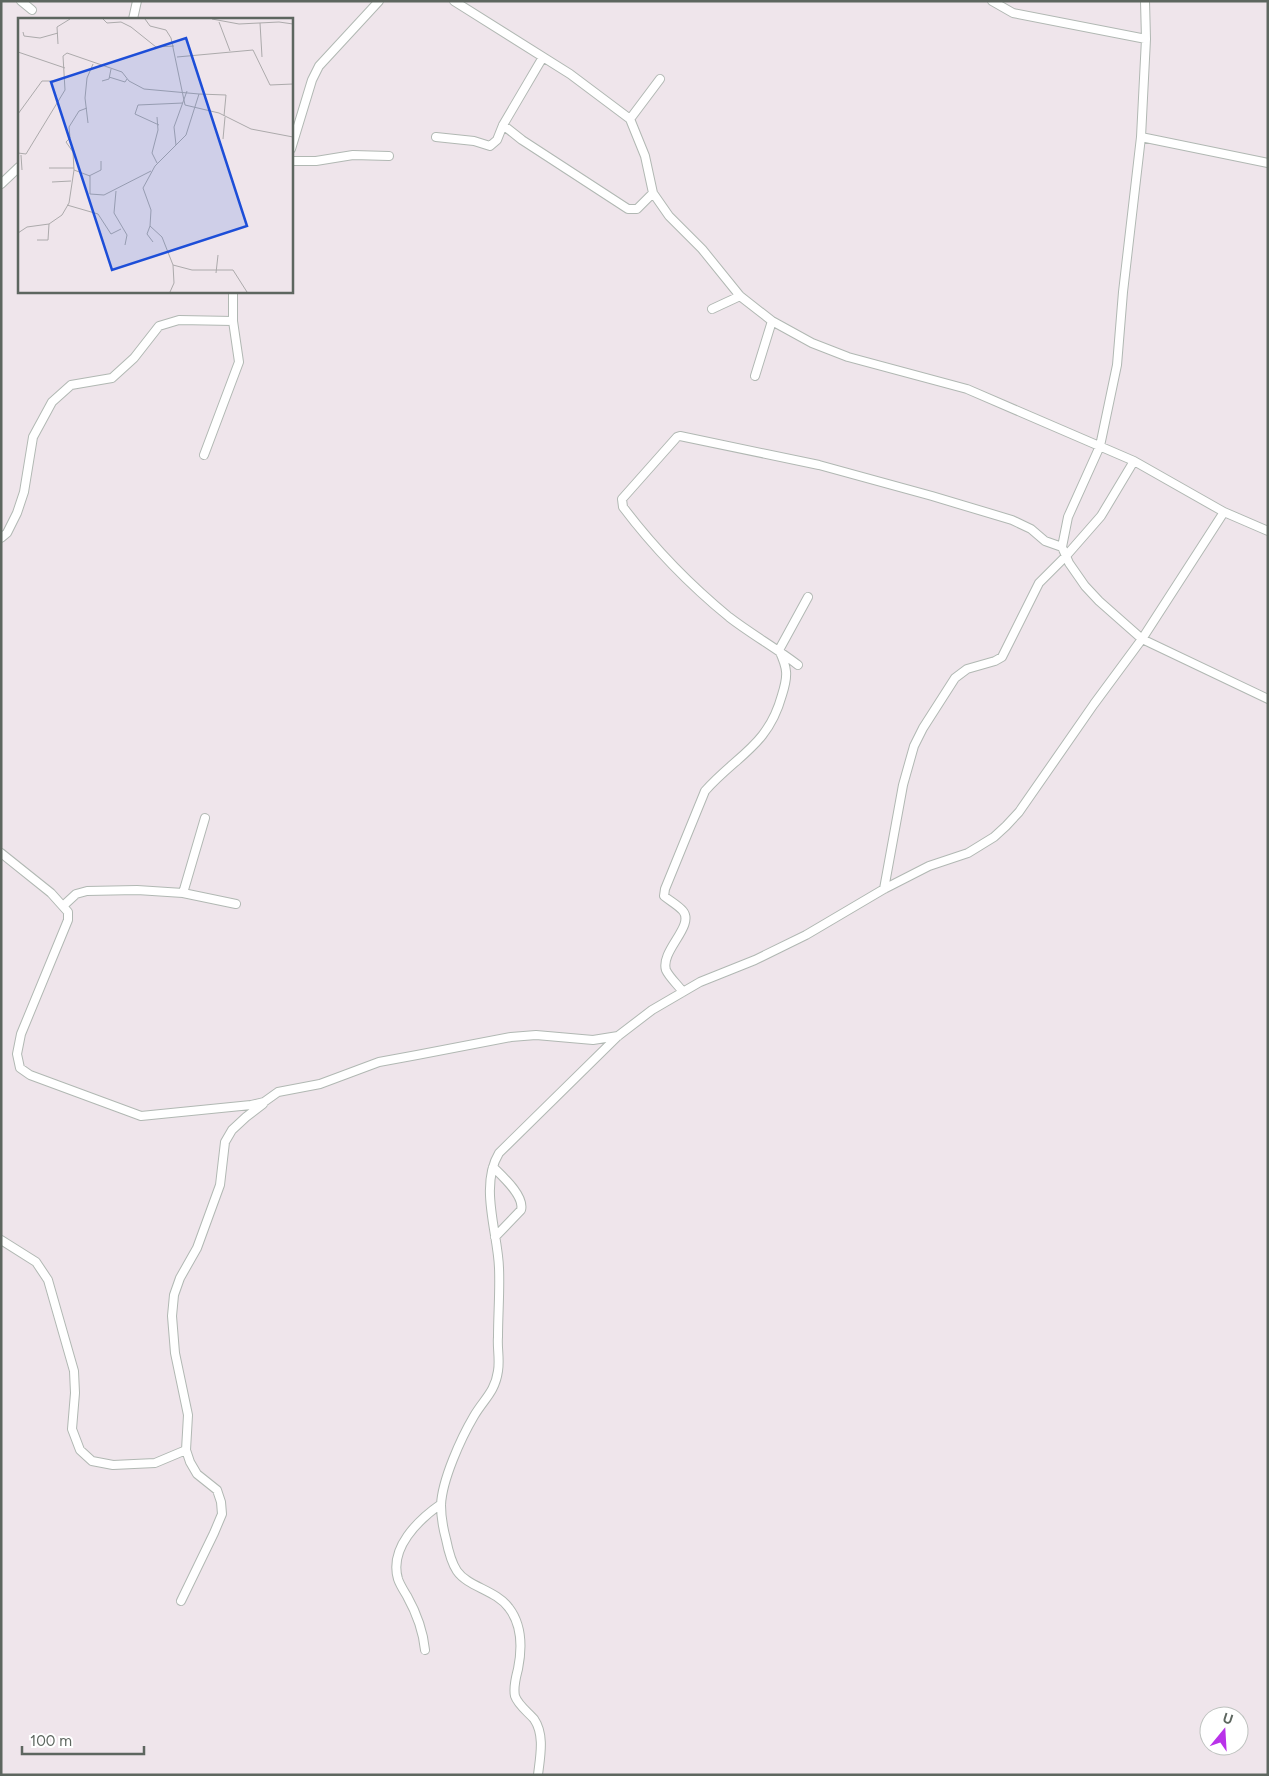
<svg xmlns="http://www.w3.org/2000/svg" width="1269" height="1776" font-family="Figtree,sans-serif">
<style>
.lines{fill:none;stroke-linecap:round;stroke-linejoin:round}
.minor-casing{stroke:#b1b8b3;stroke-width:10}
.minor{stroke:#fff;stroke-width:8}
.inset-road{fill:none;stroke:#acaaab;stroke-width:1}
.view{fill:#1d4ed8;fill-opacity:0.15;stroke:#1d4ed8;stroke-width:2.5}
.inset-edge{fill:none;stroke:#5d665f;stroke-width:2.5}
</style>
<rect width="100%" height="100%" fill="#efe5eb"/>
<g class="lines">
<g class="minor-casing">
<path id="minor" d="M21,1L32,10
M454,1L570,74L630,119L645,156L653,193L669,216L702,249L740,296L772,321L812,343L848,357L967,389L1134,461L1224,512L1142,639L1094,704L1019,812L1006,826L994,837L968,853L929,866L884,889L806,935L755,960L700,982L652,1010L618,1036L499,1153C479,1186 498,1233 499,1268C500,1291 498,1314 498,1337C497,1348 500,1359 498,1371C495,1392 484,1399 474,1416C461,1438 442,1480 441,1505C441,1516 443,1528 446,1539C448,1549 451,1562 457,1571C468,1587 496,1590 509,1608C522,1625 522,1649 518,1669C516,1677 513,1687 515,1696C518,1705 528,1712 534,1719C545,1735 540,1757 538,1775
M992,1L1013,13L1146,39
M1145,1L1146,39L1141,137L1123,292L1117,365L1100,446L1068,517L1062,547L1069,563L1085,586L1099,601L1142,639L1268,699
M133,19L137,1
M630,119L660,79
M503,125L522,140L628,209H637L653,193
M436,137L474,141L490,146L497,140L503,125L543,57
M1141,137L1268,163
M291,149L312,80L319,66L379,1
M291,161H316L353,155L389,156
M1,184L19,167
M712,309L740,296
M755,376L772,321
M204,455L239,362L233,321V291
M1224,512L1268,531
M1,538L7,533L17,513L24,492L33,437L52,402L71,385L112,378L134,358L159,326L179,320L233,321
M798,665C776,648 751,634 729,617C690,585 654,548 623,507L622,499L677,437L680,436L819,465L932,496L1012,520L1031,529L1045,541L1062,547
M1,853L51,893L68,912V920L21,1034L17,1054L20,1068L30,1075L141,1116L251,1105L264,1102L278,1092L320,1084L379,1062L417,1055L511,1037L536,1035L593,1040L618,1036
M884,889L903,785L914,746L923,728L955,678L967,669L995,661L1002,657L1039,583L1066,556L1101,516L1134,461
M183,893L236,904
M63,906L76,894L87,891L137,890L183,893L205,818
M683,992C678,985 669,977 666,970C660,951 695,926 683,911C678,905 670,901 664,896L665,889L705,791C737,755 768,746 782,695C788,676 788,669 779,650L808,597
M493,1167C502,1176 525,1196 521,1210L495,1237
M1,1240L36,1262L48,1280L74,1371L75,1393L72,1429L80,1450L92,1461L113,1465L155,1463L186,1450
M181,1601L214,1533L222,1514L221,1502L217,1490L197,1474L190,1462L186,1450L188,1415L175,1353L172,1316L174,1295L180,1278L197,1248L220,1185L225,1142L232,1130L246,1117L263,1104
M425,1650C423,1630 417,1614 407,1596C404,1591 400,1585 398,1579C389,1548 418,1520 441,1504"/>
</g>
<use href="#minor" class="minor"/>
</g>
<g transform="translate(18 18)">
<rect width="275" height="275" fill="#efe5eb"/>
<path class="inset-road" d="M85,1L89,5L103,4L113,9L138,29L156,28M127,1L132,8L148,12L153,20L167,87L201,95L233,111L275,119M194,1L221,6L261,4L275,6M201,4L212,33M242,5L244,39M5,14L6,18L22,20L40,15M40,26L39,9L52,1M0,34L47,50M159,39L235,32L252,67L275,66M91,59L107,64L109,61M84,63L91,61L93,51M181,76L208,77L206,98M0,96L24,63H37M70,105L67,80L69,60L75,46M141,107L117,96L120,87L165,85M205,121L207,99M158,127L156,109L169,73M0,135L8,136L47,72L45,38L49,35L104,54L111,63L126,71L181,76L168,117L137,148L125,170L133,192L132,208L144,219L155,247L156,265L152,274M3,137L4,152M139,145L134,135L140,112L139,99M31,150H56M56,152L55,134L48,124L52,120L51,109L61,93L69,90M71,158L83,152V143M34,164L53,163M98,173L96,195L109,217L107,227M49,187L80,196L93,216L103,211M132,208L129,216L135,224M0,215L9,209L31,206L44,197L51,185L56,152L72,158V176L86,177L133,153M19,222H30L31,206M155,247L174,252H215L229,274M198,255L200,237"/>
<path class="view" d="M168,20L229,208L94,252L33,64Z"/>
<rect width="275" height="275" class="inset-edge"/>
</g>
<rect width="1269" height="1776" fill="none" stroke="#5d665f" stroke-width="5"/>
<g transform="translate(1224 1731) rotate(18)"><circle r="24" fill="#ffffff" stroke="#bec2bf"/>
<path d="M0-4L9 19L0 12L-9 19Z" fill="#b932e9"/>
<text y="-8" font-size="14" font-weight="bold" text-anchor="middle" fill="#5d665f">U</text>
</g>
<path d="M22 1746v8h122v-8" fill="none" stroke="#5d665f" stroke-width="2.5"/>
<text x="30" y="1746" font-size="15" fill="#5d665f" stroke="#ffffff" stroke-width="4" paint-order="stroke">100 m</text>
</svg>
